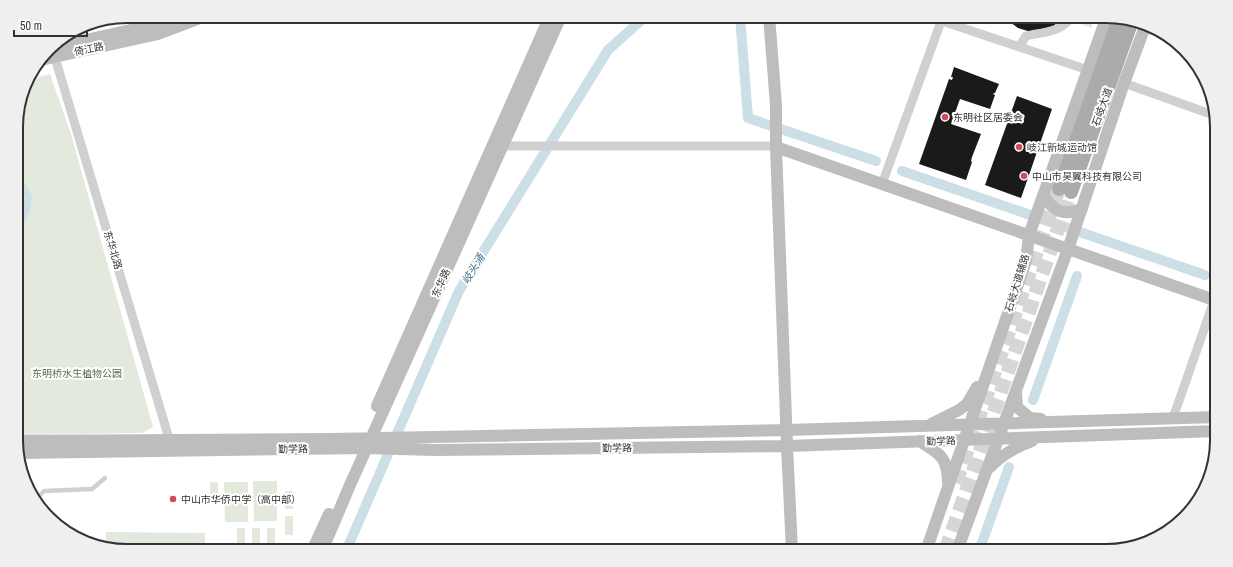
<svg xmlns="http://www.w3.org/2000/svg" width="1233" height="567" font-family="'Archivo Narrow','Noto Sans SC',sans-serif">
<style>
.green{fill:#e3e9dd}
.water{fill:#ccdfe7}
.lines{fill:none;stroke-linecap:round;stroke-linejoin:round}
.canal{stroke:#ccdfe7;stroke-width:10}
.building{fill:#1a1a1a}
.primary-tunnel{stroke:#d6d6d6;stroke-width:14;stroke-dasharray:14 7;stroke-linecap:butt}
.lane{stroke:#d0d0d0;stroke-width:4.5}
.street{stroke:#d0d0d0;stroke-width:9}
.secondary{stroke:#bdbdbd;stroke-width:12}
.primary{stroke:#ababab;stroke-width:14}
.poi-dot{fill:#d6485b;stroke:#fff;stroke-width:1.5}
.labels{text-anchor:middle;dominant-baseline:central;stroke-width:4;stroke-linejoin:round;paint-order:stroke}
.street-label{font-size:10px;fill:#333;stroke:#fff}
.poi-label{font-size:10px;fill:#333;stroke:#fff;text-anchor:start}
.park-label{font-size:10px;fill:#586b43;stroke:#fff}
.water-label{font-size:11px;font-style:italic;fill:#47778f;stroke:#fff}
.rim{fill:none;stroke:#333;stroke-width:2}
</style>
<rect width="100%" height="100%" fill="#fff"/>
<path class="green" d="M1080,16H1096L1091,28L1076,22V19H1079Z
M50,74L71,134L153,427L142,433L17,435L16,120L27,80Z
M253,481H277V521H254Z
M210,482H218V500H210Z
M224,482H248V522H225Z
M285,491H293V509H285Z
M285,516H293V535H285Z
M237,528H245V546H237Z
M252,528H260V546H252Z
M267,528H275V546H267Z
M106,532L205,533V551H127L106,547Z"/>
<path class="water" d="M16,174L20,175L32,196L30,210L25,223L16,227Z"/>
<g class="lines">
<path class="canal" d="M740,16L748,118L876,161
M902,171L1205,275
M1033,400L1077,276
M346,551L459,291L608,50L646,16
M979,551L1009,467"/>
</g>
<path class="building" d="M1002,16H1062L1054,26L1031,32L1018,28Z
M954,67L999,84L995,93H994L993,94L995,95L990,109L960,99L951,124L981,134L972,157L971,161L972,162L966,180L919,164L949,79L952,80L953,77H951Z
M1017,96L1052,109L1021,198L985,185Z"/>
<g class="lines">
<path class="primary-tunnel" d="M956,483L1059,189
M945,551L1071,192"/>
<path class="lane" d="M36,499L44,491L92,489L105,478"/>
<path class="street" d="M942,21L1088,70
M1019,47L1026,36C1043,32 1061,33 1072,16
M53,51L171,445
M1124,83L1216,116
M502,146H776
M882,184L943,16
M1173,418L1217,292"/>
<path class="secondary" d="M769,16L776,105V146
M50,48L157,24L180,16
M41,60L158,34L206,16
M1043,195C1054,212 1063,216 1082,209
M1016,393L1017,407L1030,418L1041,419
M377,406L550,16
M931,424L959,410L967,404L977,387
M17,441L330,439L787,430L1217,417
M919,441C940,454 947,456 948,482
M17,453L367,448L435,450L787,446L1217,431
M989,468C1003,454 1014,448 1032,441
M312,551L329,514
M322,551L350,485L561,16
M792,551L787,446L776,147L1217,301
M926,551L1026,261L1029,235L1107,16
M957,551L1068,249L1124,83L1146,24"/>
<path class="primary" d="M1059,189L1119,19
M1071,192L1132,21"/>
</g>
<g class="poi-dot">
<circle cx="945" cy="117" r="4"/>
<circle cx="1019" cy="147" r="4"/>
<circle cx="1024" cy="176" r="4"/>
<circle cx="173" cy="499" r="4"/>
</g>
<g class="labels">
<g class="street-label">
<text transform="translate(89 49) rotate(-12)">倚江路</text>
<text transform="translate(1102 107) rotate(-70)">石岐大道</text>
<text transform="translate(113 250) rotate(73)">东华北路</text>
<text transform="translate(441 283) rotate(-66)">东华路</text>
<text transform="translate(1017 283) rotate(-73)">石岐大道辅路</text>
<text transform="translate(941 441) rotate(-2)">勤学路</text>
<text transform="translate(617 448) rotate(-1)">勤学路</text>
<text transform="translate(293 449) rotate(-1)">勤学路</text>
</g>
<g class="poi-label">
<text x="953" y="117">东明社区居委会</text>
<text x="1027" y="147">岐江新城运动馆</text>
<text x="1032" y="176">中山市昊翼科技有限公司</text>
<text x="181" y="499">中山市华侨中学（高中部）</text>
</g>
<g class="park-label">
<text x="77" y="373">东明桥水生植物公园</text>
</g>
<g class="water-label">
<text transform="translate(473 269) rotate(-58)">岐头涌</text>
</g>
</g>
<path d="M0 0H1233V567H0ZM127 23H1106A104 104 0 0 1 1210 127V440A104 104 0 0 1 1106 544H127A104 104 0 0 1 23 440V127A104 104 0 0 1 127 23Z" fill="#efefef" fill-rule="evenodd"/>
<path class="rim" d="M127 23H1106A104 104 0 0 1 1210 127V440A104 104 0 0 1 1106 544H127A104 104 0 0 1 23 440V127A104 104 0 0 1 127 23Z"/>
<path d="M14 30v6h73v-6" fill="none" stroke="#333333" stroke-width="2"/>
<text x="20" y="30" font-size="12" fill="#333333" stroke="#ffffff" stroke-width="3" paint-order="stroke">50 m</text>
</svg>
